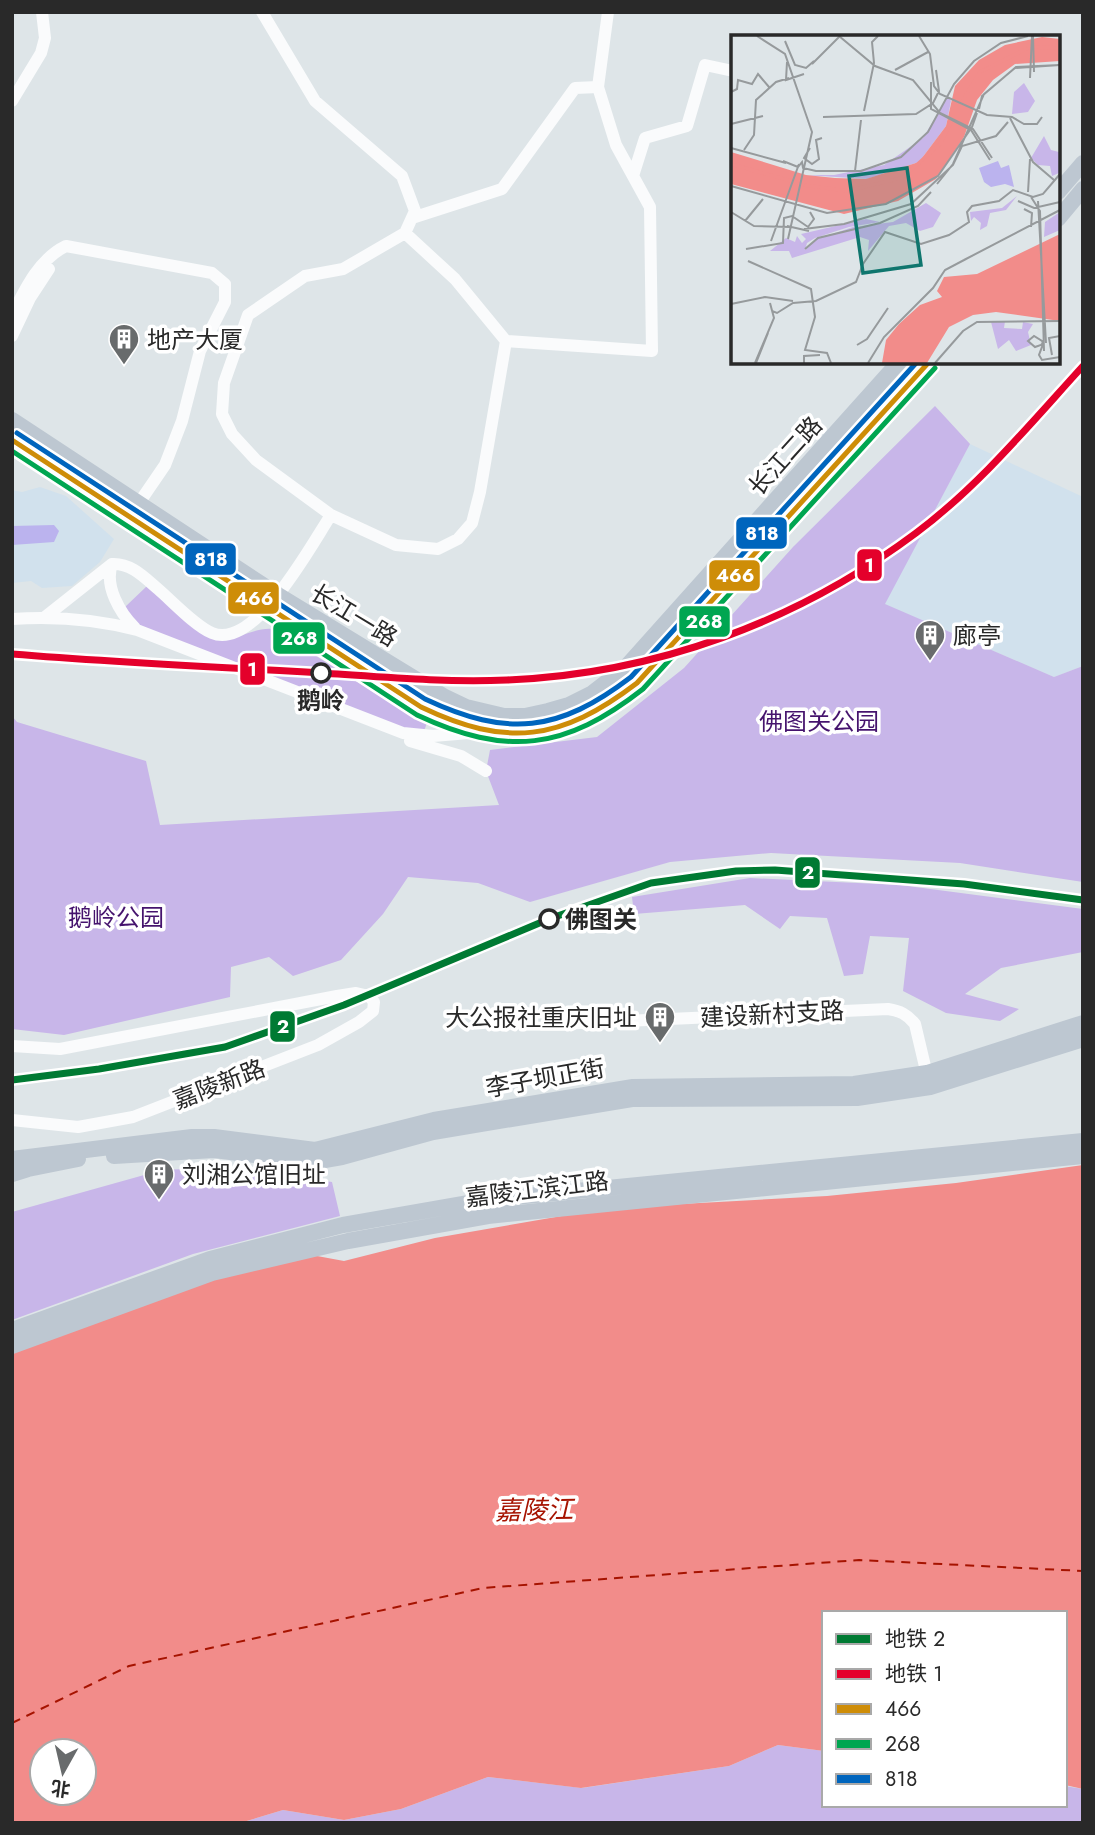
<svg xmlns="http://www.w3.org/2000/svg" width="1095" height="1835" font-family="Jost,'Noto Sans SC',sans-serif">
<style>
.education{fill:#d1e1ed}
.green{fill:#c8b6e9}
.pitch{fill:#bbb3ee}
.water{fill:#f28c8a;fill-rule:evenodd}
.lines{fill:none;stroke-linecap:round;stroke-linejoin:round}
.ferry{stroke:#a61300;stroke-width:2;stroke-dasharray:9 7;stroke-linecap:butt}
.minor{stroke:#fafbfc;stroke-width:12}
.major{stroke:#bdc7d1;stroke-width:16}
.bus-1-casing{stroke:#fff;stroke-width:10}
.bus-2-casing{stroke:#fff;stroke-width:10}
.bus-3-casing{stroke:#fff;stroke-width:10}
.bus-1{stroke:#ce8d08;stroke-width:5}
.bus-2{stroke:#00a651;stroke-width:5}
.bus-3{stroke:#0065bd;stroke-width:5}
.metro-1-casing{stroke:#fff;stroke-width:12}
.metro-2-casing{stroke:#fff;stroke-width:12}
.metro-1{stroke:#007a33;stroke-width:7}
.metro-2{stroke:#e4002b;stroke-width:7}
.stop-dot{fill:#fff;stroke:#292929;stroke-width:3.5}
.labels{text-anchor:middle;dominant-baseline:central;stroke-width:7;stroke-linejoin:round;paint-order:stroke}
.poi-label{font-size:24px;fill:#292929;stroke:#fff;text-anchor:start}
.street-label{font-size:24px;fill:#292929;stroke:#fff}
.stop-label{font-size:24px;font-weight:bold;fill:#292929;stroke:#fff}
.park-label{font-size:24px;fill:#45136d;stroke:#fff}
.water-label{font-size:26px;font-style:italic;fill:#a61300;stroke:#fff}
.inset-river{fill:none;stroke:#f28c8a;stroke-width:3.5}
.inset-road{fill:none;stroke:#969a9c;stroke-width:2}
.view{fill:#0f766e;fill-opacity:0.15;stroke:#0f766e;stroke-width:3.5}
.inset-edge{fill:none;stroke:#292929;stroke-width:3.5}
.line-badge{stroke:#fff;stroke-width:2.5}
.badge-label{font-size:19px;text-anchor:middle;font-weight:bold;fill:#fff}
</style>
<rect width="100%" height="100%" fill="#dee5e8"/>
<path class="education" d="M970,444L1083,497V666L1054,677L884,604Z
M40,487L66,496L114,539L100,562L72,586L42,588L31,581L12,583V490L22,492Z"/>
<path class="green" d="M935,406L970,444L885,604L1054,677L1083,666V882L960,863L771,853L670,862L530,902L478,883L408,877L383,914L341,960L293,976L269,957L231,967L230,997L64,1035L12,1029V716L17,722L146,761L160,825L499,805L486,771L490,750L597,737L684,668L793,547Z
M147,586L212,638C235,644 251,627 273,629L404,711L427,723L424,731L403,728L137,626L125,607Z
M750,878L900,885L1083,909V952L1001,968L965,994L1019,1009L1000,1021L946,1013L903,991L909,938L870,936L863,974L844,976L827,918L790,916L780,929L745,905L634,914L632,897Z
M235,1167L332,1182L340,1216L193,1254L12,1320V1212L162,1170Z
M778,1745L824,1751V1805H1065V1786L1083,1789V1823H240L283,1810L344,1820L401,1809L488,1777L582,1788L729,1766Z"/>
<path class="pitch" d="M54,525L59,531L54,542L12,545V526Z"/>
<path class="water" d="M1083,1165V1789L1065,1785V1613H824V1751L778,1745L729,1766L581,1788L488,1777L401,1809L344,1820L283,1810L240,1823H12V1336L263,1246L344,1261L435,1238L608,1208L827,1196L956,1183ZM42,1751H84V1793H42Z"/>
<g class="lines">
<path class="ferry" d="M12,1723L129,1666L483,1588L859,1560L1083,1571"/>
<path class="minor" d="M12,101L41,53L45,38L42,12
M633,176L645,138L687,126L705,65L733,71
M412,218L502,189L575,88L598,87
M405,233L455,279L506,341
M12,315C25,289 39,259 66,246L212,273L225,284V302L200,351L182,421L165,465L139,503
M12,336L30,298L49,269
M331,515L396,545L438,549L458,539L472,523L480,492L506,341L652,351L650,207L616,145L598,87L608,12
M112,564C104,586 120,613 135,628
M45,617L112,564C131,563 144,577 158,589C172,601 195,626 212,633C255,651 311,545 331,515L256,460L232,434L222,414L224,383L248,315L305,276L343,269L405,233L415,211L402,176L315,101L262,12
M12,619C56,616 95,619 137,630L403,733L433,736L481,732
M410,741L461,756L486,771
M558,1024L888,1009C900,1011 907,1014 915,1024L928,1079
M12,1046L60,1049L337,996L356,993L369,996L374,1002L373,1011L359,1022L318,1045L133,1117L78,1127L12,1120"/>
<path class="major" d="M1058,192L1083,163
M1058,219L1083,189
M12,420L278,595L445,697L466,707L504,716H525L548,711L569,705L591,694L626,667L899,362
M12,440L421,707C499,750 570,741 637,683L929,362
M114,1156L214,1150L295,1160L319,1161L342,1157L433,1132L632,1099L857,1098L930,1087L1083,1039
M12,1159L192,1137H214L315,1150L434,1120L633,1087L854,1084L927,1073L1083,1023
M12,1174L28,1169L78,1159
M12,1330L210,1259L343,1225L486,1200L1083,1141
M12,1346L212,1273L348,1241L488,1216L1083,1156"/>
<g class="bus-1-casing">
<path id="bus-1" d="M12,440L421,707C507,748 561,741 637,683L929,362"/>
</g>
<g class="bus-2-casing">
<path id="bus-2" d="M12,451L417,715C507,757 565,750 643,689L935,368"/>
</g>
<g class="bus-3-casing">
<path id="bus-3" d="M17,433L425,699C508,738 559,732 631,677L917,362"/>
</g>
<use href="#bus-1" class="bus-1"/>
<use href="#bus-2" class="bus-2"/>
<use href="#bus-3" class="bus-3"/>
<g class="metro-1-casing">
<path id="metro-1" d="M12,1080L99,1069L225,1047L344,1005L549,919L651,883L736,871L775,870L964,884L1083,900"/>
</g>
<g class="metro-2-casing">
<path id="metro-2" d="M12,654C110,662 208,667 306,672C373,676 440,683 507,680C655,674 797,622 916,533C979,486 1030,424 1083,366"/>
</g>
<use href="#metro-1" class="metro-1"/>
<use href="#metro-2" class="metro-2"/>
</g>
<defs>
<g id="building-pin" transform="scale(1.575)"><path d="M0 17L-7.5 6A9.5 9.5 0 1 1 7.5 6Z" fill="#686b6c" stroke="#fff"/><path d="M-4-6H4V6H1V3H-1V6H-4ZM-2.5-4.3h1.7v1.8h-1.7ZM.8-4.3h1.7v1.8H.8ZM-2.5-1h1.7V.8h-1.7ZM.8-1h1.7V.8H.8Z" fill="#fff"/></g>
</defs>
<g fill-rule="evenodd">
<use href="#building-pin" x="124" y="339"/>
<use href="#building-pin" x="930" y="635"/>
<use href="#building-pin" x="660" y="1017"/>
<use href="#building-pin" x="159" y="1174"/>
</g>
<g class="stop-dot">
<circle cx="321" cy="673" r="9"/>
<circle cx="549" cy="919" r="9"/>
</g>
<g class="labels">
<g class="poi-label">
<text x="147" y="339">地产大厦</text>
<text x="953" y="635">廊亭</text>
<text x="637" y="1017" text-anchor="end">大公报社重庆旧址</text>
<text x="182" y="1174">刘湘公馆旧址</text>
</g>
<g class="street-label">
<text transform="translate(785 456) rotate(-48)">长江二路</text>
<text transform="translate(354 615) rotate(31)">长江一路</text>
<text transform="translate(772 1014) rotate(-3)">建设新村支路</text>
<text transform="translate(545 1078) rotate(-10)">李子坝正街</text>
<text transform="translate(219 1084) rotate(-21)">嘉陵新路</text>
<text transform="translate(537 1189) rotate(-7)">嘉陵江滨江路</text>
</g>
<g class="stop-label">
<text x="321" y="700">鹅岭</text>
<text x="565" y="919" text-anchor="start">佛图关</text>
</g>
<g class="park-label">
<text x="819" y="721">佛图关公园</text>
<text x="116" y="917">鹅岭公园</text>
</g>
<g class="water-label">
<text transform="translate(534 1510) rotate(-1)">嘉陵江</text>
</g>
</g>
<g transform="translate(731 35)">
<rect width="329" height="329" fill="#dee5e8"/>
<path d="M293,48L304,66L297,77L281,79L283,57ZM217,61L220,66L215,91L188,127L136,144L75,140H103L153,130L192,103ZM313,101L320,115L328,117V138L321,141L319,131L307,130L300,123ZM286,161L275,175L259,178L256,191L249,195L250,188L243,182L240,186L239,177L271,173ZM195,168L210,178L202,192L189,196L175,188L158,191L137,216L138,205L129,202L61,223L58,216H39L55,203L64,207L66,201L71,208L75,204L70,199L135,184L149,187L118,192L84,203L76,208L74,215L86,204L122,192L162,187ZM329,177V195L313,202L314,187ZM274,286L273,293L291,294L292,287L302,289L297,297L300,310L285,316L278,305L267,314L260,287Z" fill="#c8b6e9"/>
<path d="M267,126L270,133L278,130L283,152L274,149L260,152L253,147L248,133Z" fill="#bbb3ee"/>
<path d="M311,2L329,4V26L284,29L262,45L246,65L233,102L205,144L167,166L113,179L0,149V117L75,140L104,143L135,144L188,127L215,91L224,51L248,25L274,10ZM329,199V286L265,277L242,280L218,292L196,328H151L155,305L168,289L189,270L211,262L206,256L213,242L246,239Z" fill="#f28c8a"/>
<path class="inset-river" d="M302,12L329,13M231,67L249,37L297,13M0,129L67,148M73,150L116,156L171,143L209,109L220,87"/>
<path class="inset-road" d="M26,1L54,19L81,97L57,204M108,1L144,31L182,45L209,78L242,94L261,123M188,1L199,19L203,51L209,59L256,80L281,82L293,89H306L311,82M302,1L303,37M54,6L64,30L75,33L83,26M56,27L55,45L73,39M81,29L109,1M164,35L197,17M299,43L301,1M200,47V74L240,95L259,125M0,57L6,54L7,45L21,49L27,39L38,52M248,74L251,61L285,32L329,30M133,76L143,28L141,7L147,1M92,82L185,79L202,68L208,56L205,35M279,83L302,127L323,145M0,89L32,81M0,113L55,128M79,113L73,123L81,129L88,124L85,105L91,103M13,115L23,100L25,65L45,47L58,43M52,126L67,132L71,127L72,133L85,136M81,136H130L170,122L197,97L223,49L243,26L270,8L297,1M124,136L130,85M206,149L222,129L253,59L284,33L329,30M0,151L96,178L155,169L207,141L241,92L246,78M297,157L299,124M300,162L309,176L313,316M287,166L303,173L329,167M307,166L315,308M293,174L301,178L300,192M0,177L23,191L59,192M14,186L32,164M56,191L78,196M73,194L113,189L180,169L222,130L231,111L265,101L277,87M40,206L68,129M15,214L52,208L53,183L61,181L77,192L83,184L79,177M74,214L87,203L149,188L187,171L200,157M233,225L329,175M17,226L80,254L84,282L74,315L96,318L100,328M0,269L34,262L62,266M41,276L46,278L62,268L85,266L125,247L132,229L154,197L190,209L218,200L238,187L236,177L241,171L268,166L282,155L302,162L312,159L329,139M312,306V307L311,309L310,310L304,312L297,306L303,301L311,306L312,308V310L311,312L308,320L311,325L329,322M126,310L136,304L157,273M321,320L318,303L329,301M24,328L43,283L39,268M25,328L37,298M73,328V321L89,320M137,328L153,302L202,253L214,235L235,224M204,328L232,296L246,287L329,286"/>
<path class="view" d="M176,133L190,230L132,238L118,141Z"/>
<rect width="329" height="329" class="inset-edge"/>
</g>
<g class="line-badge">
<rect x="735" y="516" width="53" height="34" rx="7" fill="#0065bd"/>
<rect x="184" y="542" width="53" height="34" rx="7" fill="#0065bd"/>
<rect x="856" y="548" width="27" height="34" rx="7" fill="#e4002b"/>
<rect x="708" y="559" width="53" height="33" rx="7" fill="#ce8d08"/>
<rect x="227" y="581" width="53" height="34" rx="7" fill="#ce8d08"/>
<rect x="678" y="605" width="53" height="33" rx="7" fill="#00a651"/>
<rect x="272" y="621" width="54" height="34" rx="7" fill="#00a651"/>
<rect x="239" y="652" width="27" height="34" rx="7" fill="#e4002b"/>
<rect x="794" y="856" width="27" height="33" rx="7" fill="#007a33"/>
<rect x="269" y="1010" width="27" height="33" rx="7" fill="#007a33"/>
</g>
<g class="badge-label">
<text x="762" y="540">818</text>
<text x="211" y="566">818</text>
<text x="869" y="572">1</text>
<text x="735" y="582">466</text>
<text x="254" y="605">466</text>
<text x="704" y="628">268</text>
<text x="299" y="645">268</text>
<text x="252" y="676">1</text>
<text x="808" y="879">2</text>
<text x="283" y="1033">2</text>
</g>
<rect width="1095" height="1835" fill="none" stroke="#292929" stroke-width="28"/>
<rect x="822" y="1611" width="245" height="196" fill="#ffffff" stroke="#a9a9a9" stroke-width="2"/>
<rect x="836" y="1634" width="35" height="10" fill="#007a33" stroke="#a9a9a9" stroke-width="2"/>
<text x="885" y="1646" font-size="21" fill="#292929">地铁 2</text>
<rect x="836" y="1669" width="35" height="10" fill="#e4002b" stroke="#a9a9a9" stroke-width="2"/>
<text x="885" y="1681" font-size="21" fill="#292929">地铁 1</text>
<rect x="836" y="1704" width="35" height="10" fill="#ce8d08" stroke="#a9a9a9" stroke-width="2"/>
<text x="885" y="1716" font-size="21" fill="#292929">466</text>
<rect x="836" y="1739" width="35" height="10" fill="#00a651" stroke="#a9a9a9" stroke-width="2"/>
<text x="885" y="1751" font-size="21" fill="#292929">268</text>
<rect x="836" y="1774" width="35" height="10" fill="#0065bd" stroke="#a9a9a9" stroke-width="2"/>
<text x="885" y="1786" font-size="21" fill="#292929">818</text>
<g transform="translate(63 1772) rotate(188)"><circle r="33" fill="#ffffff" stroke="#a9a9a9" stroke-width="2"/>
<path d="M0-5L12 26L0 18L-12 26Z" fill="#686b6c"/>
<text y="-10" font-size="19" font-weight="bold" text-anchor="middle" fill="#292929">北</text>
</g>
</svg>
